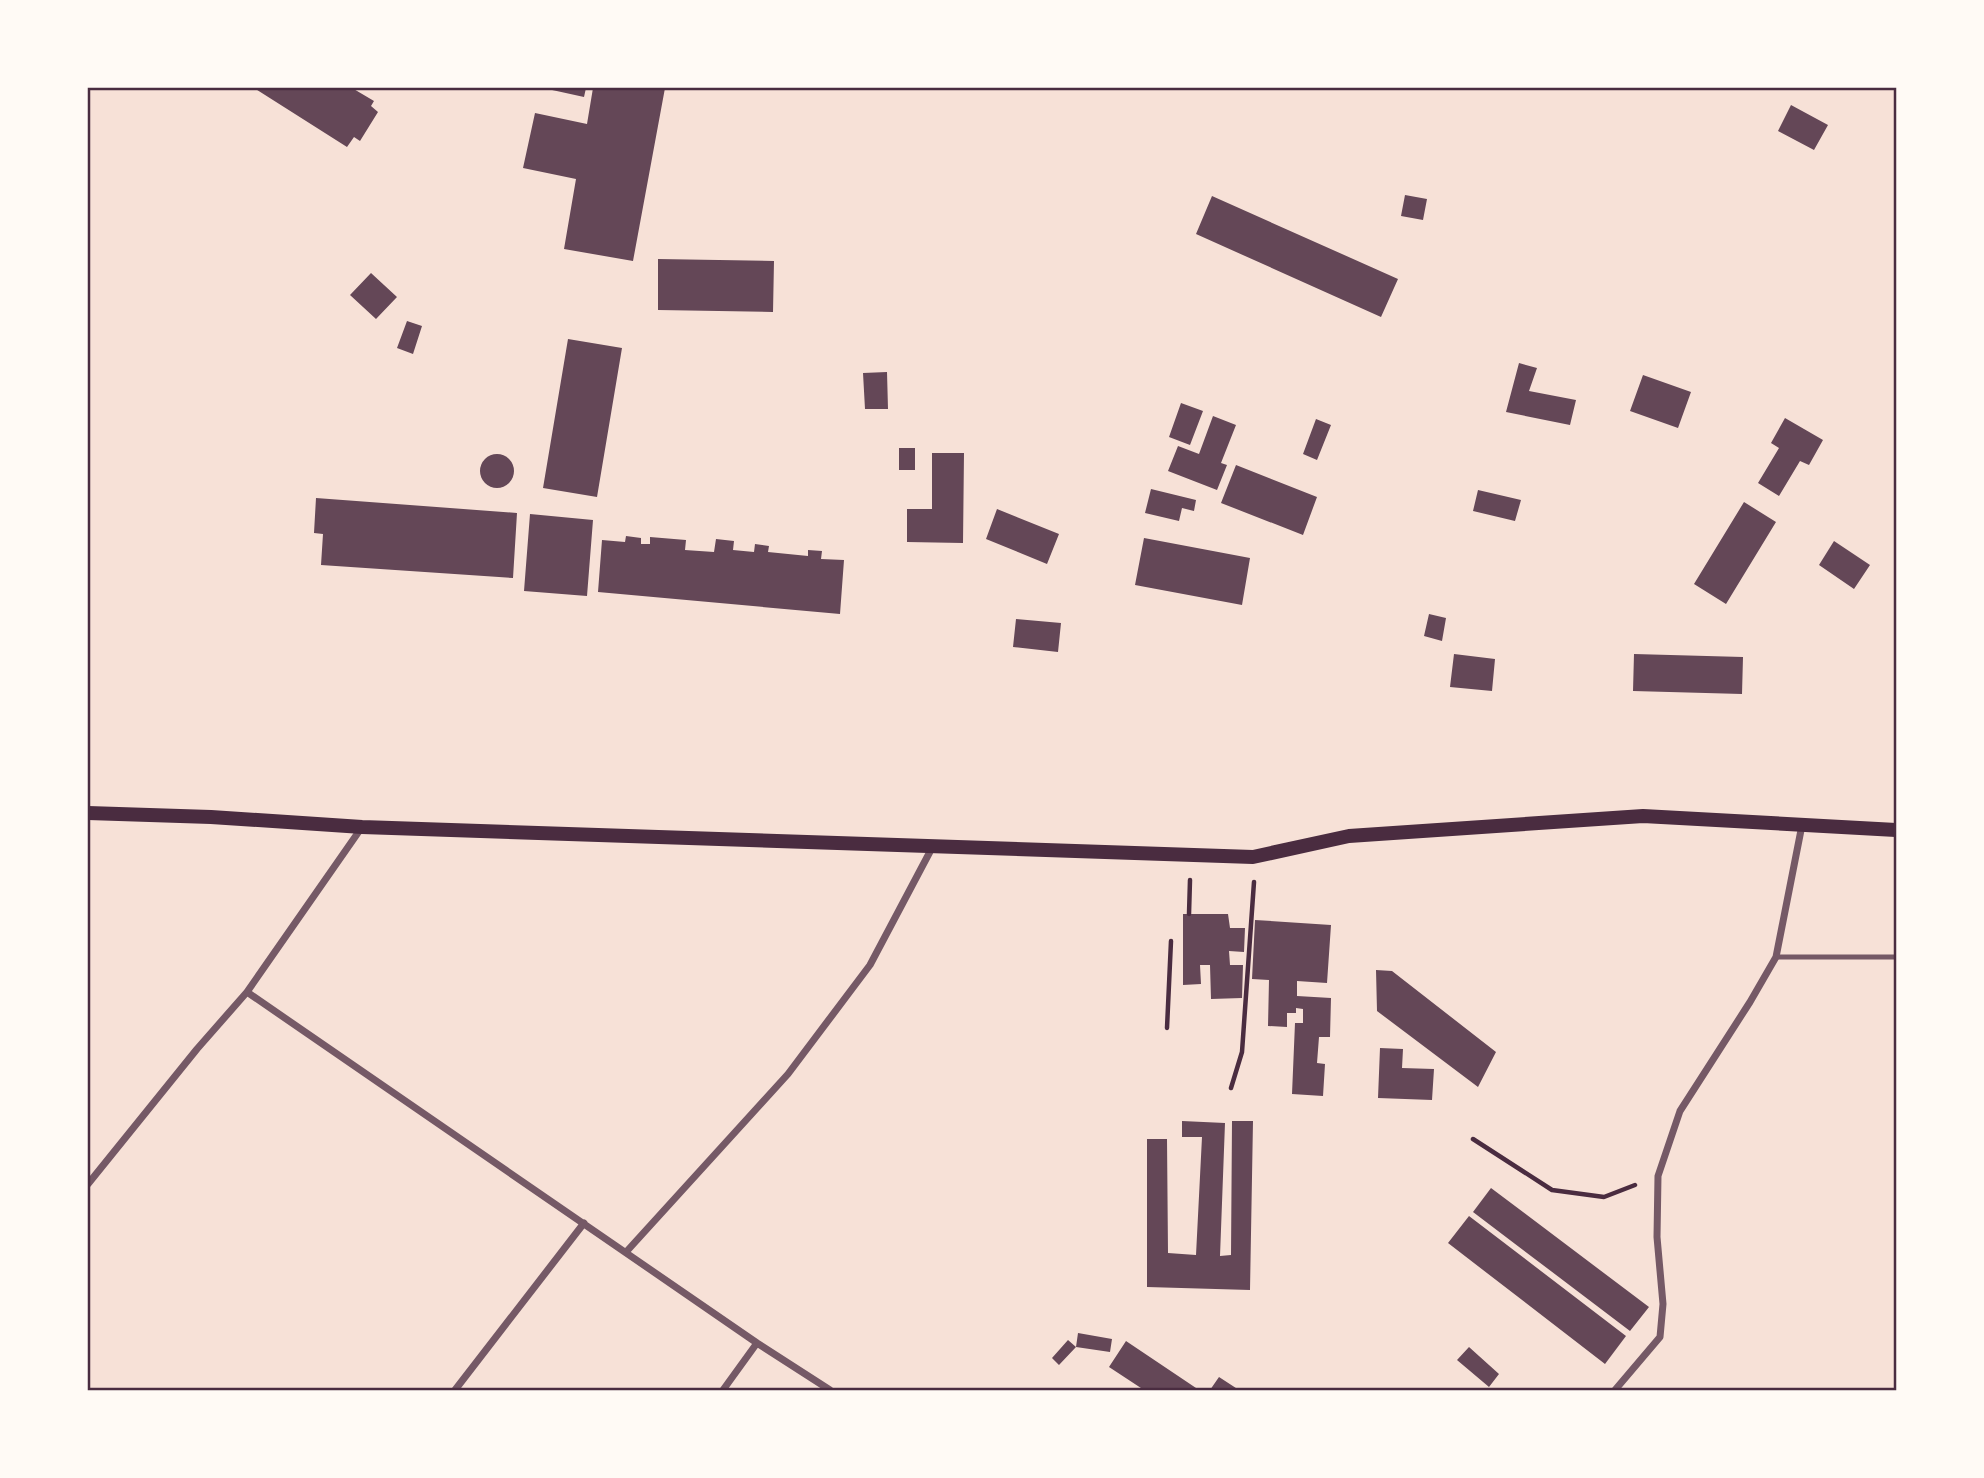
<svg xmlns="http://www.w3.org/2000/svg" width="1984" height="1478" font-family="Ubuntu,sans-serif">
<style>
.building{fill:#644757}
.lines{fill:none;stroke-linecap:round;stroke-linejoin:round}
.path{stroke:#4a2c40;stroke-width:4.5}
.service{stroke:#755966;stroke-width:5}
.minor{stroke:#755966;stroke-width:7}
.secondary{stroke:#4a2c40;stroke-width:14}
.neatline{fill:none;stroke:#4a2c40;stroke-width:2.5}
</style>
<rect width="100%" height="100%" fill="#f7e1d7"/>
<path class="building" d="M254,88H352L374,101L371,106L378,112L360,141L354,137L347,147Z
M543,88H586L584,97Z
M593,88H665L633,261L564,249L576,179L523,168L535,113L587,124Z
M1791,105L1828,125L1814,150L1778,131Z
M1405,195L1427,199L1423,220L1401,216Z
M1212,196L1398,279L1381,317L1196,234Z
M658,259L774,261L773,312L658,310Z
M371,273L397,297L376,319L350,295Z
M407,321L422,326L413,354L397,348Z
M568,339L622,348L597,497L543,488Z
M1519,363L1537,368L1529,391L1576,400L1570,425L1506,412Z
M887,372L888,409H865L863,373Z
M1643,375L1691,392L1678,428L1630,411Z
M1181,403L1203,411L1190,445L1169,437Z
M1213,416L1236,425L1221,463L1227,465L1217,490L1168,471L1178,446L1199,454Z
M1785,418L1823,440L1809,465L1800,461L1779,496L1758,483L1779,448L1771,443Z
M1316,419L1331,425L1317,460L1303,454Z
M899,448H915V470H899Z
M932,453H964L963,543L907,542V509H932Z
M480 471a17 17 0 1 1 34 0a17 17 0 1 1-34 0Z
M1236,465L1317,497L1303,535L1221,503Z
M1151,489L1196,500L1194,511L1182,508L1179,521L1145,513Z
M1478,490L1521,500L1515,521L1473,511Z
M316,498L517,513L513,578L321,565L323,534L314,533Z
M1744,502L1776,522L1726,604L1694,584Z
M997,509L1059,534L1047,564L986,539Z
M530,514L593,520L587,596L524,591Z
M626,536L641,538V544H650V537L686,540L685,550L714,552L716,539L734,541L733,550L754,552L755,544L769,546L768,552L808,556V550L822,551L821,559L844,560L840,614L598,592L602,540L625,542Z
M1144,538L1250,558L1242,605L1135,585Z
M1834,541L1870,565L1854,589L1819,565Z
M1429,614L1446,618L1442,641L1424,636Z
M1016,619L1061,623L1058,652L1013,647Z
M1454,654L1495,659L1492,691L1450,687Z
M1634,654L1743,657L1742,694L1633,691Z
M1183,914H1228L1230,928H1245L1244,952L1229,951L1230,965H1243L1242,998L1211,999L1210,965H1200L1201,984L1183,985Z
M1255,920L1331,925L1327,983L1297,981V996L1331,998L1330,1037H1319L1317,1063L1325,1064L1323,1096L1292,1094L1295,1023H1303V1009L1296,1008V1013H1287V1027L1268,1026L1269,980L1252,979Z
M1376,970L1392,971L1496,1052L1478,1087L1377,1011Z
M1380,1048L1403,1049L1402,1068L1434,1069L1432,1100L1378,1098Z
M1182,1121L1225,1123L1220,1256L1231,1255L1232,1121H1253L1250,1290L1147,1287V1139H1167L1168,1253L1196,1255L1202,1137H1182Z
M1491,1188L1649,1307L1630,1331L1473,1212Z
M1469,1216L1626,1336L1605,1364L1448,1243Z
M1078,1333L1112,1339L1110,1352L1076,1347L1059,1365L1052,1358L1068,1340L1076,1347Z
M1126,1341L1199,1390H1144L1109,1367Z
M1469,1347L1499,1374L1489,1387L1457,1360Z
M1219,1377L1239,1390H1210Z"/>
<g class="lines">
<path class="path" d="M1189,914L1190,880
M1167,1028L1171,941
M1231,1088L1242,1052L1254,882
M1473,1139L1552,1190L1604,1197L1635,1185"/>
<path class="service" d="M1776,957H1896"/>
<path class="minor" d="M247,992L757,1343L830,1390
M88,1184L197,1049L247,992L362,827
M627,1251L788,1074L870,965L933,846
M455,1390L584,1223
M723,1390L757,1343
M1615,1390L1660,1337L1663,1304L1657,1237L1658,1176L1680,1111L1750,1002L1776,957L1802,825"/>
<path class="secondary" d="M88,813L211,817L362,827L1253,857L1349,836L1643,816L1896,830"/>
</g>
<rect width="1984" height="1478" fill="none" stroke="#fffaf5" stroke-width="178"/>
<rect x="89" y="89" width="1806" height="1300" class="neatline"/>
</svg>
